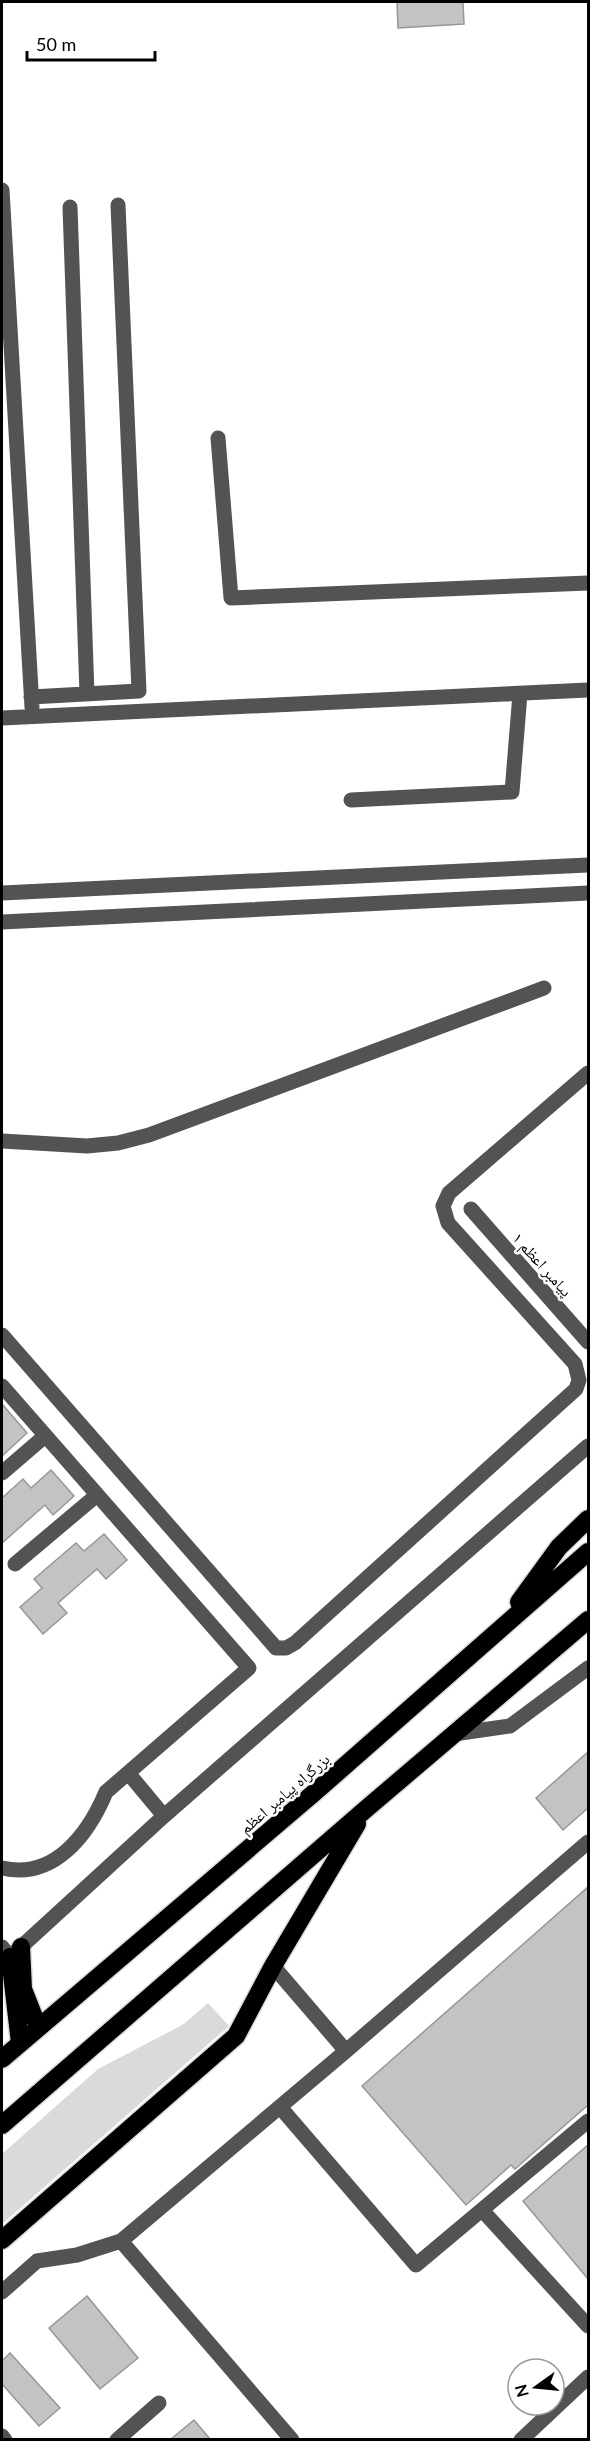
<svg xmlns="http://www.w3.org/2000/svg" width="590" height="2441" font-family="Lato,'Noto Naskh Arabic',sans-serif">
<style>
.green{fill:#dadada}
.building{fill:#c3c3c3;stroke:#979797;stroke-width:1.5}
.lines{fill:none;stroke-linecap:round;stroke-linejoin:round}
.highway-casing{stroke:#dbdbdb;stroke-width:21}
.minor{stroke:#535353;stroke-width:15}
.highway{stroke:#000;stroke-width:18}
.labels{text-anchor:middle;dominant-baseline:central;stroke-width:5;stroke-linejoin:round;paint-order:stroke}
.street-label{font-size:16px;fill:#000;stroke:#fff}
</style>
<rect width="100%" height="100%" fill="#fff"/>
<path class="green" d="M208,2003L229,2026L2,2224V2154L98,2069L184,2024Z"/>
<path class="building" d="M397,2H463L464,24L398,28Z
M2,1404L27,1433L2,1456Z
M51,1470L74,1496L53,1515L45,1505L2,1543V1498L23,1479L31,1488Z
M104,1534L127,1560L106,1579L97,1569L58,1603L67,1613L43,1634L20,1607L42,1588L34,1579L76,1543L84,1551Z
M588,1752V1808L563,1830L536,1798Z
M588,1887V2105L515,2169L511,2165L466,2205L362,2086Z
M588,2145V2279L523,2201Z
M87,2296L138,2358L100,2389L49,2328Z
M10,2353L60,2408L39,2426L2,2384V2361Z
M194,2420L210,2439H171Z"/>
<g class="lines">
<g class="highway-casing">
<path id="highway" d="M519,1602L559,1547L588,1519
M21,1947L23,1989L38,2027
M10,1957L20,2043
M2,2059L315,1792L588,1552
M2,2125L366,1809L588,1620
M2,2240L236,2036L273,1966L357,1824"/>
</g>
<path class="minor" d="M2,190L32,707
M70,207L87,694
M218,438L231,598L588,583
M31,697L139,691L118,205
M2,718L588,690
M351,800L512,792L520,694
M2,893L588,865
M2,922L588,893
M2,1141L87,1146L118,1143L149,1135L544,988
M471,1209L588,1342
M2,1335L276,1648H286L295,1643L576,1389L579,1380L575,1364L448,1223L443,1206L449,1193L588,1073
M2,1386L249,1668L106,1792C88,1835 54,1880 2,1868
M2,1473L45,1436
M15,1564L97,1495
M454,1734L510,1726L588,1668
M129,1774L164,1816
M2,1947L10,1957L164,1816L588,1446
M273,1966L346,2051
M280,2107L416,2265L588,2121
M482,2210L588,2326
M121,2241L292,2440
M2,2292L37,2261L77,2255L121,2241L346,2051L588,1842
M2,2436L5,2440
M117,2440L159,2403
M521,2440L588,2377"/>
<use href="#highway" class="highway"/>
</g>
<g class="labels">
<g class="street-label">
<text transform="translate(543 1264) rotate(48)">پیامبر اعظم ۱</text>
<text transform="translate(284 1793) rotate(-41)">بزرگراه پیامبر اعظم</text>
</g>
</g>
<rect width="590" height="2441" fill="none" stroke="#000000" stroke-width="6"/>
<g transform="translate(536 2387) rotate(255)"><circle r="28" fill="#ffffff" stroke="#999999" stroke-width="1.5"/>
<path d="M0-4.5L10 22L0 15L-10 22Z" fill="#000000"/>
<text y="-9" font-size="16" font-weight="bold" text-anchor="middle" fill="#000000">N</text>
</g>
<path d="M27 51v9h128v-9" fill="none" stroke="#000000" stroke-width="3"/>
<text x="36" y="51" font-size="18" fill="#000000" stroke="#ffffff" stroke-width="4.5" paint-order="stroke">50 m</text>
</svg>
